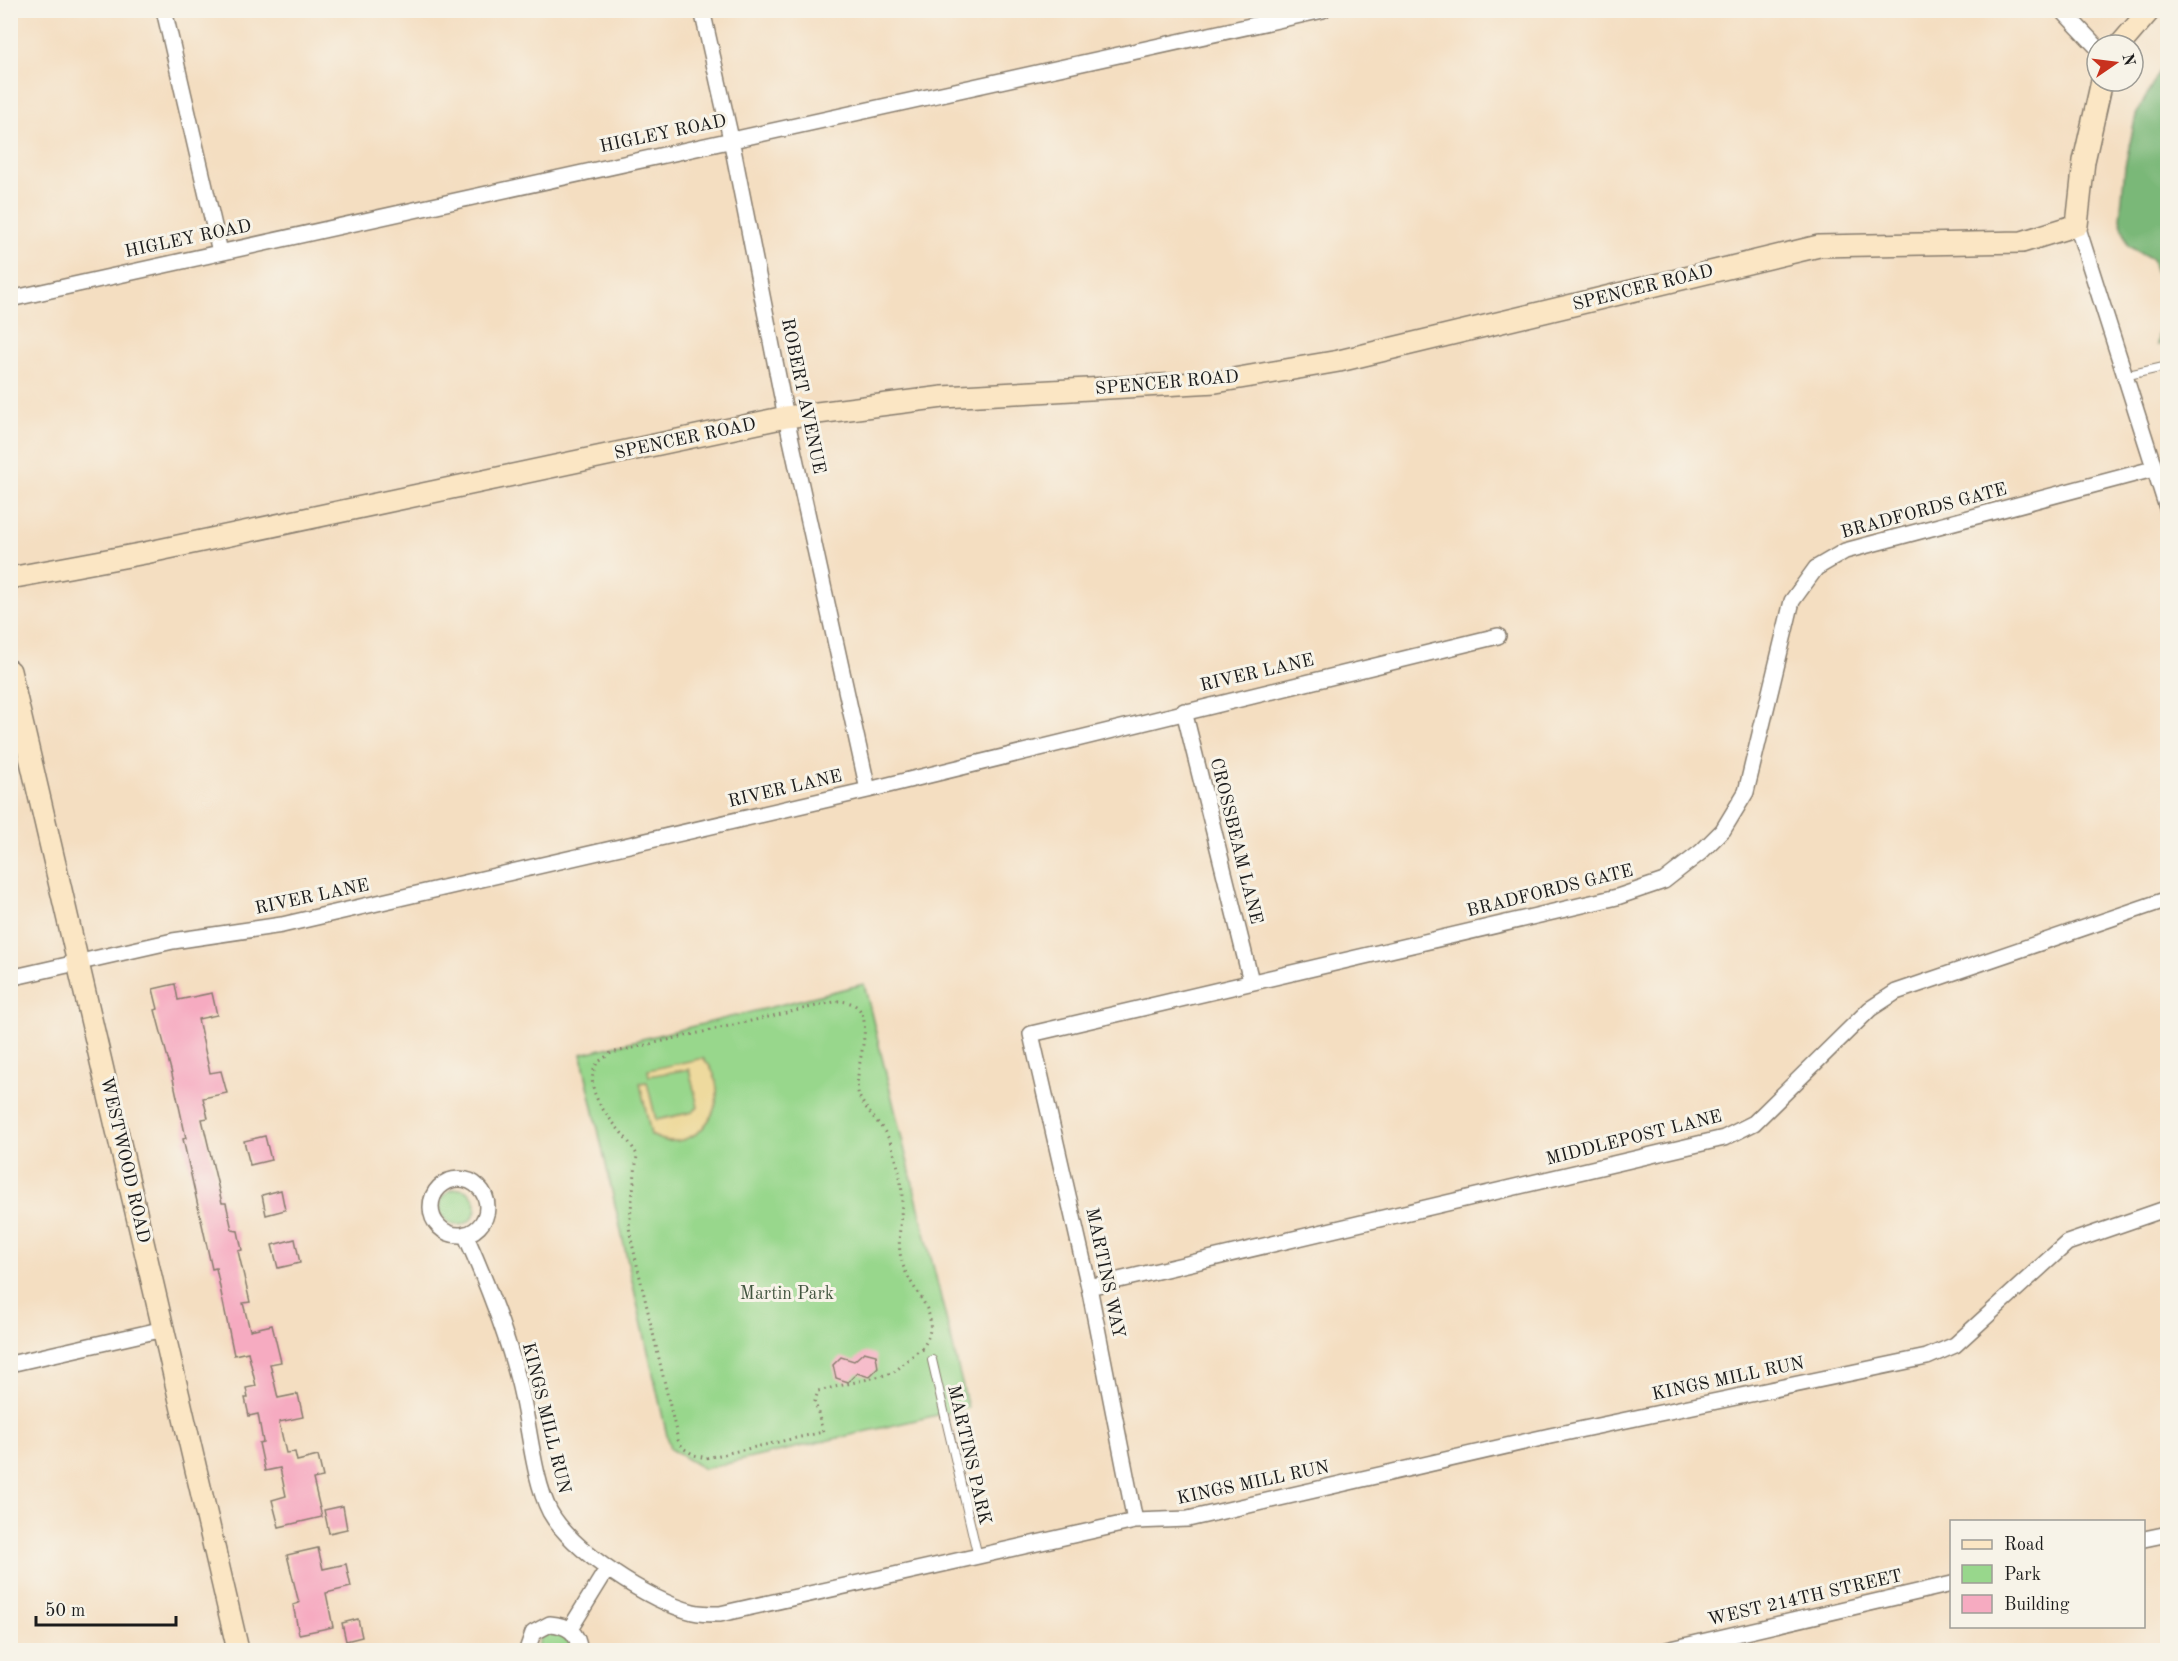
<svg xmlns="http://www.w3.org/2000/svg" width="2178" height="1661" font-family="'Old Standard TT',serif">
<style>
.green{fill:#98d78c;stroke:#5a7a54;stroke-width:1.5}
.forest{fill:#7ab878;stroke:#4b6a4a;stroke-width:1.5}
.sand{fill:#eeda9e;stroke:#857b5d;stroke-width:1.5}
.building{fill:#f6abc1}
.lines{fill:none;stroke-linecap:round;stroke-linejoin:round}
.lane-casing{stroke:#887d6e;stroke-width:10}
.street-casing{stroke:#887d6e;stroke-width:18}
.secondary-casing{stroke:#887d6e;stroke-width:24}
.path{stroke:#887d6e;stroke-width:3;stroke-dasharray:1.5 4.5;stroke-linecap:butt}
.lane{stroke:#fff;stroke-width:8}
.street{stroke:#fff;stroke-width:15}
.secondary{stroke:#fbe6c4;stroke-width:21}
.labels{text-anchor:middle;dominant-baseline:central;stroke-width:6;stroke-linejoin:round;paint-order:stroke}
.street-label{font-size:18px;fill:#1c1c1c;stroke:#f7f3e8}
.park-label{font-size:18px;fill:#41543e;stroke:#f7f3e8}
</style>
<rect width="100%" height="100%" fill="#f7f3e8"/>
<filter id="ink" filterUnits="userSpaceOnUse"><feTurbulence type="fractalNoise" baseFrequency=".0167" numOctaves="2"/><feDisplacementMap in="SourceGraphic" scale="12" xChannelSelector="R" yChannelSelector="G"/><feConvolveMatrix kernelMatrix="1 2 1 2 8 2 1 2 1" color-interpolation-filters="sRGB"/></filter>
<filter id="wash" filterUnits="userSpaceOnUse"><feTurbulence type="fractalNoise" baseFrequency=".008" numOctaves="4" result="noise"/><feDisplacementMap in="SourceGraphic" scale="24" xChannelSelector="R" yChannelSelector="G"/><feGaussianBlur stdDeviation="1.35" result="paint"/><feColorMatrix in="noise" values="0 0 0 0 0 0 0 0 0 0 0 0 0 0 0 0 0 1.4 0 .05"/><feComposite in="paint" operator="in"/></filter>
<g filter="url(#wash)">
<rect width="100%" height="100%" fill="#f4dec1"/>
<path class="green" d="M864,984L968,1408L704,1469L670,1449L581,1054Z
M440 1207a18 18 0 1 1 36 0a18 18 0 1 1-36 0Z
M556,1631L570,1639L573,1650H537L540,1638Z"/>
<path class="forest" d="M2161,69L2168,70V344L2157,345L2163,299L2152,259L2128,246L2120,219L2125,166L2136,115Z"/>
<path class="sand" d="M703,1058C740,1095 698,1162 651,1135L640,1083L647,1082L656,1120L693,1112L698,1107L689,1069L649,1076L648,1070Z"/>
<g id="blocks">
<path class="building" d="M175,984L178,1000L212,993L217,1015L198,1019L210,1073L221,1071L227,1093L203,1098L208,1118L202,1119L222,1203H226L232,1230L238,1231L242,1250L238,1251L250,1302L243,1303L250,1330L272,1325L281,1362L270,1364L278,1398L298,1394L303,1417L279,1422L286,1453L295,1452L297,1461L318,1456L323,1477L313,1479L322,1517L279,1527L272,1500L286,1496L280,1468L265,1471L259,1443L263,1442L258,1414L249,1416L245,1398H248L246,1388L256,1386L248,1352L234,1355L216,1268L212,1269L183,1139L186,1138L172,1074L155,1010L158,1009L153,989Z
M265,1136L271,1160L250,1165L244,1141Z
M281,1190L285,1210L266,1215L262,1195Z
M295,1239L300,1263L278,1268L272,1245Z
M864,1352L876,1355L878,1368L869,1377L857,1373L848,1382L836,1378L833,1365L841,1357L854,1361Z
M343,1506L347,1529L329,1533L324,1510Z
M318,1548L323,1569L346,1564L351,1587L326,1593L333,1627L299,1634L293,1605L299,1603L287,1555Z
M358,1619L362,1637L346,1641L342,1623Z"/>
</g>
</g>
<g filter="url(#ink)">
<use href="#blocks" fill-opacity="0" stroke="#887d6e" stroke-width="1.5"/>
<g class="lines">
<g class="lane-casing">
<path id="lane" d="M2164,10L2168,13
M2124,376L2168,366
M2153,469L2168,466
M932,1360L978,1557"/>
</g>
<g class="street-casing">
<path id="street" d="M164,10L220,252
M702,10L731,139L786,417L868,790
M2062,10L2097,47
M2077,225L2168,511
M10,299L1323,10
M1184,711L1251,981
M10,978L173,941L282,925L868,790L1498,636
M431 1207a28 28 0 1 1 56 0a28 28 0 1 1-56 0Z
M465,1234C486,1281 505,1329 518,1379C529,1418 532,1477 550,1512C572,1551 649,1601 693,1612C701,1614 711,1614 720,1614L1135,1521L1188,1519L1550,1436L1927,1357L1955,1345L2067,1243L2168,1208
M1089,1287L1724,1138L1754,1123L1870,1009L1896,992L2168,899
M10,1364L164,1329
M1135,1521L1089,1287L1031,1034L1617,897L1664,881L1701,852L1723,830L1746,792L1792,601L1816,568L1845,551L2153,469
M2144,1539L2168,1534
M570,1629L607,1569
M527,1650L533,1633L550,1624C567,1625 579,1633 579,1650
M1667,1650L1952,1584"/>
</g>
<g class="secondary-casing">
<path id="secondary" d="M2120,45L2150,10
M10,578L145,553L786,417L943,397L1216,382L1339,361L1819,246L2022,242L2077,225L2084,161L2102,81
M10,671L238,1650"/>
</g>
<path class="path" d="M922,1349C946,1312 912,1296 902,1262C896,1242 902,1219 902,1198C902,1180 897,1161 891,1144C885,1127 868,1114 860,1098C847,1072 890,1002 838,1001L611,1053L597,1063C578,1098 623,1127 637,1155L629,1227L631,1239L678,1440L683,1448L694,1455L706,1458L823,1432L815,1401L818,1391L893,1373L917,1352L926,1348"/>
<use href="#lane" class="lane"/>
<use href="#street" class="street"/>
<use href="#secondary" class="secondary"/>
</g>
</g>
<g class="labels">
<g class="street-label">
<text transform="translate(663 134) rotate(-12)">HIGLEY ROAD</text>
<text transform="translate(188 239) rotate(-12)">HIGLEY ROAD</text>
<text transform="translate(1643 288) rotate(-14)">SPENCER ROAD</text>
<text transform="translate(1167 383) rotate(-5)">SPENCER ROAD</text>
<text transform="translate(803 396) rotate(78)">ROBERT AVENUE</text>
<text transform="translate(685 439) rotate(-12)">SPENCER ROAD</text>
<text transform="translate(1924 511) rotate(-15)">BRADFORDS GATE</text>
<text transform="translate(1257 673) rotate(-13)">RIVER LANE</text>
<text transform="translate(785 789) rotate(-13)">RIVER LANE</text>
<text transform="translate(1236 841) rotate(76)">CROSSBEAM LANE</text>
<text transform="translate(1550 891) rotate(-14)">BRADFORDS GATE</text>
<text transform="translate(312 897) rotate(-12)">RIVER LANE</text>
<text transform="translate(1634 1138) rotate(-14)">MIDDLEPOST LANE</text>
<text transform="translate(125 1160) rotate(77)">WESTWOOD ROAD</text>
<text transform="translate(1105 1273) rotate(78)">MARTINS WAY</text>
<text transform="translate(1728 1379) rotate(-12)">KINGS MILL RUN</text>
<text transform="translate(546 1418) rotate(76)">KINGS MILL RUN</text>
<text transform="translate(969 1455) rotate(77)">MARTINS PARK</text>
<text transform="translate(1253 1483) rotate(-12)">KINGS MILL RUN</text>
<text transform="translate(1805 1598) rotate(-13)">WEST 214TH STREET</text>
</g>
<g class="park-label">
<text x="787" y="1294">Martin Park</text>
</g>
</g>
<rect width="2178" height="1661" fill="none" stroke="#f7f3e8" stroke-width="36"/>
<rect x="1950" y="1520" width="195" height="108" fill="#f7f3e8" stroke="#9f9d96" stroke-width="1.5"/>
<rect x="1962" y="1540" width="30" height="9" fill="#fbe6c4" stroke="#9f9d96" stroke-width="1.5"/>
<text x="2004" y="1550" font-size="18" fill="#1c1c1c">Road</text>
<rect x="1962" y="1565" width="30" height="18" fill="#98d78c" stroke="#9f9d96" stroke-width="1.5"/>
<text x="2004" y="1580" font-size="18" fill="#1c1c1c">Park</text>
<rect x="1962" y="1595" width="30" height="18" fill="#f6abc1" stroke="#9f9d96" stroke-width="1.5"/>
<text x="2004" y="1610" font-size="18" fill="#1c1c1c">Building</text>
<g transform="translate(2115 63) rotate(76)"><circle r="28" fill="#f7f3e8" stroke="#9f9d96" stroke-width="1.5"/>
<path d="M0-4.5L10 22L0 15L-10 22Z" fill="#c8321e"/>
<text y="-9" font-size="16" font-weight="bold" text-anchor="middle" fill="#1c1c1c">N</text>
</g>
<path d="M36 1616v9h140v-9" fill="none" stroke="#1c1c1c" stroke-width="3"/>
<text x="45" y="1616" font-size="18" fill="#1c1c1c" stroke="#f7f3e8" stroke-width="4.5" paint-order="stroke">50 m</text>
</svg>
